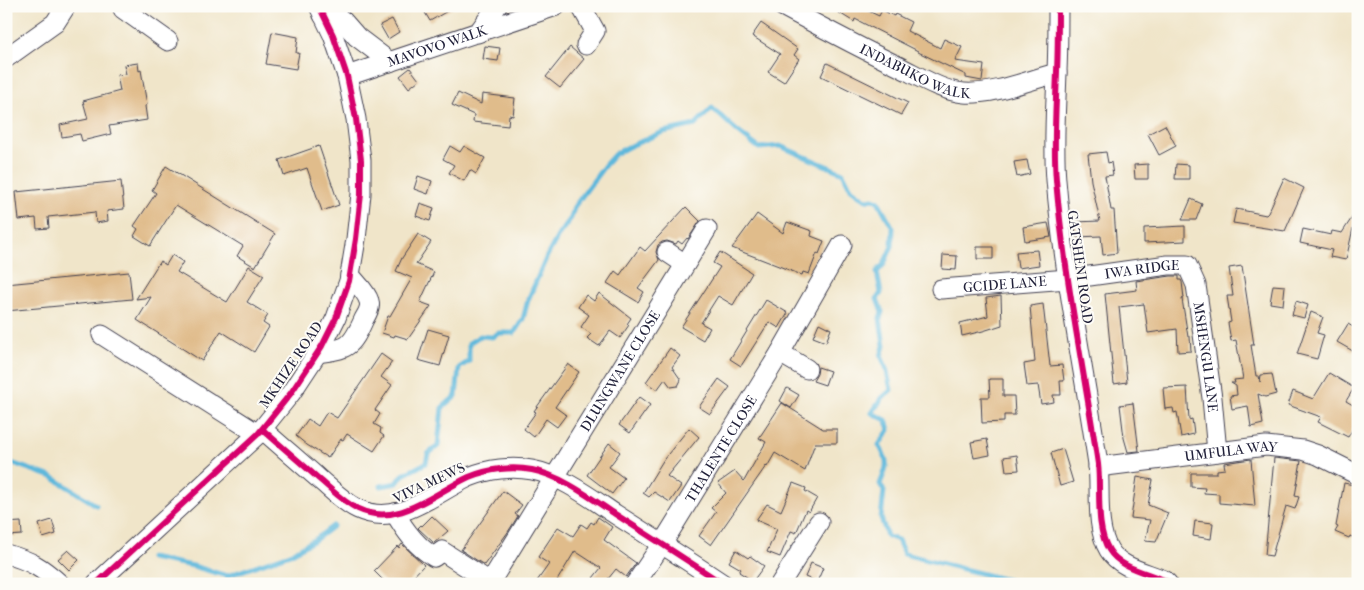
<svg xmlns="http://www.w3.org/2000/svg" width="1364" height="590" font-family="'IM FELL French Canon',serif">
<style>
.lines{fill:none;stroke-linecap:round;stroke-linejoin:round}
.stream{stroke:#5eb8db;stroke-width:5}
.building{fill:#e0bc8b}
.minor-casing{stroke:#413f50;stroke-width:21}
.minor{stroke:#fff;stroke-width:19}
.cycleway-casing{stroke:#fdfcf7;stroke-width:9}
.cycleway{stroke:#d6006c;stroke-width:6}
.labels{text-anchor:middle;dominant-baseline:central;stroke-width:4;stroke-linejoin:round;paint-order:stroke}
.street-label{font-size:14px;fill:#22223b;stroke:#fdfcf7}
</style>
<rect width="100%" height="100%" fill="#fdfcf7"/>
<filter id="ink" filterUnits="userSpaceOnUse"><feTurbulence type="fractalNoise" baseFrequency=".02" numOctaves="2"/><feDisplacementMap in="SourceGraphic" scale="10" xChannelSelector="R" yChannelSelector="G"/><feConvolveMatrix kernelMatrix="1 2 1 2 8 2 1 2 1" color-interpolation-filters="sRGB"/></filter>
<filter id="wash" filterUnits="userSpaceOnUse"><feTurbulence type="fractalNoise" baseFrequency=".0096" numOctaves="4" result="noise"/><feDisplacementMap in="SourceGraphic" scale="20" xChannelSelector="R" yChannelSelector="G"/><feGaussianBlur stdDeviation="1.12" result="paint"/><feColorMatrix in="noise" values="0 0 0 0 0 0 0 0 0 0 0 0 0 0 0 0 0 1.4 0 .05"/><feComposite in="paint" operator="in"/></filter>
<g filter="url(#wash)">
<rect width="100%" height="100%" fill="#f0e5c9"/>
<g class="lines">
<path class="stream" d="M6,461L52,477L96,505
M381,486L397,483L403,475L426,463L428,454L438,446L442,408L456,396L459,368L469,361V343L480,336L492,337L499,333H514L523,319L528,300L547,256L559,234L571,218L574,207L605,165L615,154L628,147L663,132L695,125L712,108L737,131L759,148L780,146L843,173L851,189L866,200L873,199L878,201L893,228L892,246L884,264L877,272L881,293L877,299L882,312L880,318L884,346L881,356L886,367L891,390L882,398L872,413L886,420L889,430L879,445C889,463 888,465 880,484L884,491L881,518L887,536L898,540L904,554L1023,584
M150,558L193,566L227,576L290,554L316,539L333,526"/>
</g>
<g id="blocks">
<path class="building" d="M421,6H456L430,21Z
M828,6H863L864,9L879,16L882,10L894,16L895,14L911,22L907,31L940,48L944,39L962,47L955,61L984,65L982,81L966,78V75L918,52V51L855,19L854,22Z
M392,19L399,32L388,39L380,25Z
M761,23L798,49L794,55L799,59L784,82L768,72L780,54L752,36Z
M272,32L298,37L296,53H299L296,69L266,64Z
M485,46L500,48L498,61L483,59Z
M570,47L584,59L560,88L546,77Z
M138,63L139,71L141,70L147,105L145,106L147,120L109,126L111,134L82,141L80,134L62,137L60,125L88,119L83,101L120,91L117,75L126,74L124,65Z
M827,63L908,103L901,115L821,76Z
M410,68L419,80L409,88L400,76Z
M458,93L481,104L482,94L515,98L513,116L509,115L508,126L473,122L474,115L452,105Z
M1165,125L1176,146L1159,155L1148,134Z
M319,146L339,205L322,211L307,168L284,176L279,160Z
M450,146L460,152L464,146L485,158L476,174L470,170L464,181L449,173L454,165L443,159Z
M1106,152L1108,163L1111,162L1113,175L1105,176L1111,210H1114L1117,253L1103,255L1101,236L1076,237L1075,222L1100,221L1091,181L1088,154Z
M1027,160L1030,174L1017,177L1014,162Z
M1148,164V179H1135L1134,165Z
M1176,164L1189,165V179H1175Z
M166,166L275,234L255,267L237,256L243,246L176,205L150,246L134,236L138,229L134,226L156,193L152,190Z
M418,176L432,181L428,194L414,189Z
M1284,178L1304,188L1285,231L1233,223L1236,209L1266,215L1268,213Z
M121,181L124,209L107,211L108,221L96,223L95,212L48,217L49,228L37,229L36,218L19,220L16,192Z
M1191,199L1202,204L1196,220H1182Z
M420,203L434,208L430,221L416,216Z
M686,207L700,221L688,239L687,238L682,244L678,241L676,244L667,241L662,242L658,245L656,252L659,260L638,288L644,292L638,302L607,283L615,271L620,275L640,247L645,251Z
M1357,210L1346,260L1330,257L1332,250L1300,243L1303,229L1331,235L1332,231L1342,233Z
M757,214L783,233L787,222L812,231L811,236L824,241L819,254L817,253L809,274L803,272L802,275L732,248Z
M1048,223L1051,237L1025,241L1023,227Z
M1185,226V241L1144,243V228Z
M418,234L431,242L416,264L434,272L420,302L431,306L408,339L395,335L394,337L382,333L388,316H390L412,278L396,271L402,258Z
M977,247H993V259H977Z
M1037,250L1039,265L1018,268L1016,252Z
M720,252L752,273L733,305L718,296L701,323L710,328L703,340L681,327L720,267L713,263Z
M172,255L183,262L177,272L227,302L249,266L264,275L247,302L268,315L263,323L269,327L254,352L221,331L202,361L137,320L151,297L136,299L160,261L166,265Z
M943,255L957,256L956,270L942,269Z
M1242,266L1254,345H1251L1256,376H1259L1260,382L1261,375L1272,374L1276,394L1265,397L1258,394L1263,424L1251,427L1248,406L1232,409L1230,396L1237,395L1236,386L1231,383H1235L1234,380L1243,379L1236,340L1231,341L1228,323L1231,322L1227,296H1233L1229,268Z
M129,272L132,299L6,311V284Z
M1171,276H1179V280H1181L1182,282L1184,298L1182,299L1188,337H1190L1191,351L1178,352L1177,329L1148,333L1144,304L1119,307L1127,382L1114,384L1105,294L1137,290L1136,281Z
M1273,285L1285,286L1283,305L1270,303Z
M599,293L631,318L627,324L629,325L620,338L610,331L599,346L587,338L591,334L581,327L589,315L578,307L586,295L594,301Z
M1001,296L1002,325L983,331L962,336L960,323L988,316L986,298Z
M766,300L788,313L779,328L769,322L741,366L730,359Z
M1296,301L1308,305L1304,318L1292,315Z
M1043,304L1050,366L1062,365L1064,381H1060L1061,395H1053L1054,402L1041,404L1038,385L1027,386L1024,364L1035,362L1030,306Z
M1311,312L1323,317L1317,333L1324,335L1317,359L1297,354Z
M819,323L831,329L826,342L813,337Z
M1348,324L1358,330V354L1337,342Z
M428,329L449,335L440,366L418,360Z
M670,348L680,356L672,367L681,380L678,386L671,387L665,379L657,390L646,382Z
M381,354L392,362L381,377L392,385L375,410L380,414L374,424L381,428L380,433L384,436L374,451L347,434L343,440L341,439L328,458L307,445L296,436L308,419L318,426L327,412L337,418Z
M568,364L579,372L555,407L566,415L557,427L546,419L534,437L524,429L536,412L534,411Z
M818,367L830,371L825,385L813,381L817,374Z
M1329,373L1354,388L1346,401L1358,408V420L1348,437L1318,422L1321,417L1288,405L1293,391L1313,399Z
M719,379L730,387L710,414L699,407Z
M989,379H1003V396H1014L1015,415H1004V422L982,423L981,397H990Z
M1187,387L1189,420L1192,419L1194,434L1181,437L1177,412L1174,413L1173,408L1165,409L1163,388Z
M787,388L799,395L791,408L780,401Z
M639,397L650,405L630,433L619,425Z
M782,403L823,429H837V443H815L805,471L775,453L767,467L766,466L711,545L699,536L716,512L711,508L726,493L718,483L735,471L744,481L766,442L759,438Z
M1133,403L1139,451L1128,452L1124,438L1120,405Z
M689,428L699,437L667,476L681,486L670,502L654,492L649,497L643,493L664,459Z
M987,439L990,455L974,458L971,442Z
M609,443L620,452L609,467L624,478L612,494L587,475Z
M1063,449L1073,482L1060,486L1051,453Z
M1017,455L1019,470L1006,471L1004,457Z
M1274,458L1301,461L1295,496L1299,497L1295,509L1286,506L1272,556L1265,555Z
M1251,459L1255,506L1219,503V494L1204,493L1205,488L1191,487V473H1217V470L1225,469L1224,463Z
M1137,477L1153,480L1148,505L1168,513L1156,542L1145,541L1150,520L1131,518Z
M793,483L806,488L805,491L817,498L809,512L806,510L796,533L791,531L780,557L767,552L777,529L756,520L767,504L781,511Z
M1344,483L1358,486L1353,515L1358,517V539L1350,536L1349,538L1335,532L1338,527L1336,526Z
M503,491L522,505L515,514L518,516L508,532L484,565L461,550Z
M432,516L448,531L434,543L418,528L421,525L422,526Z
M598,517L612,527L604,540L636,563L626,577L616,569L604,584H602L593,578L601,568L575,551L555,584H535L549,564L538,557L558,527L573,536L581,524L587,528L591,522L594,524Z
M52,520L56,534L43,538L39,524Z
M1195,521L1213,523L1211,539L1193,536Z
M21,522L22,535L7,536L6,523Z
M402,544L424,565L406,584H387L374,571L398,546L399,548Z
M68,550L79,560L69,570L58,559Z
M736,550L748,558L750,556L764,566L753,581L739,572L741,569L729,562Z
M811,563L823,568L817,582L805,577Z"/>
</g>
</g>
<g filter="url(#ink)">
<use href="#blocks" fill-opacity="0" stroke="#413f50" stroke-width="1"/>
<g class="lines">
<g class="minor-casing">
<g id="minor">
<path d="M122,6L123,9L168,41"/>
<path d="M581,6L595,31L586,45"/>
<path id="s1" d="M782,6C821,27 860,48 900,67C920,77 942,91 964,93C993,95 1029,80 1057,73"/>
<path d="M1058,6C1058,28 1058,49 1057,71C1056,107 1053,143 1056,180C1064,275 1084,370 1098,464C1101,490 1095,527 1109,550C1120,568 1145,572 1164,580L1168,584"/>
<path d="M323,15L337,17L343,21L357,37L390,62"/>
<path d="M478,33L497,6"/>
<path d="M6,58L55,23L66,6"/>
<path id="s2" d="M347,76L556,6"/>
<path d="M667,252L685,264"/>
<path id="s3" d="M941,289L1068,279L1168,265H1187L1196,285L1212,398L1217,452"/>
<path d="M102,335L258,434"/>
<path d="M317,353C348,349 351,348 364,319C367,314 371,307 369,301C366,291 356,283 350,275"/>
<path d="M780,353L807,369"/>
<path d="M262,429C281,446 300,462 319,479C331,489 343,502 358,509C398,528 434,493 469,477C488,469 512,466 532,470C560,475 591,498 615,514C651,537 687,560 723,584"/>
<path id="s4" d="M1098,467L1266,446L1303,450L1318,455L1358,475"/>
<path d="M395,513C405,531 416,546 434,557L442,551L490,582"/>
<path d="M6,554C31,561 41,567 60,584"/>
<path d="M96,584L258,434L291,393L322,346L336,318L349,281L356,239L361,194V160L356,119L347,76L333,35L319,6"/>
<path id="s5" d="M489,584L707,229"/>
<path id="s6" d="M635,584L662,544L780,353L842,245"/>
<path d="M780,584L819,522"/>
</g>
</g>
<use href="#minor" class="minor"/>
<g class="cycleway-casing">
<path id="cycleway" d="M1058,6C1058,28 1058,49 1057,71C1056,107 1053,143 1056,180C1064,275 1084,370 1098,464C1101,490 1095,527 1109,550C1120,568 1145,572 1164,580L1168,584
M262,429C281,446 300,462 319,479C331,489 343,502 358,509C398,528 434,493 469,477C488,469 512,466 532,470C560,475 591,498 615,514C651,537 687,560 723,584
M96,584L258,434L291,393L322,346L336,318L349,281L356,239L361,194V160L356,119L347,76L333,35L319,6"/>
</g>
<use href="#cycleway" class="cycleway"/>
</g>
</g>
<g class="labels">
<g class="street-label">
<text stroke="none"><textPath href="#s2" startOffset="95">MAVOVO WALK</textPath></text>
<text stroke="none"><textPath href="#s1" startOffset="149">INDABUKO WALK</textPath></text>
<text transform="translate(1080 267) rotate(82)">GATSHENI ROAD</text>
<text stroke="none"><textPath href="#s3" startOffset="202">IWA RIDGE</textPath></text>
<text stroke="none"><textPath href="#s3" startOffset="64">GCIDE LANE</textPath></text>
<text stroke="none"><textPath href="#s3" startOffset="342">MSHENGU LANE</textPath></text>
<text transform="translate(291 365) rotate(-56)">MKHIZE ROAD</text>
<text stroke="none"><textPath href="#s5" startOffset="250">DLUNGWANE CLOSE</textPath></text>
<text stroke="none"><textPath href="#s6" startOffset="160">THALENTE CLOSE</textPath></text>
<text stroke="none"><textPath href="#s4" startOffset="134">UMFULA WAY</textPath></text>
<text transform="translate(429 483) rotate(-25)">VIVA MEWS</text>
</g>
</g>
<rect width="1364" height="590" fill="none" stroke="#fdfcf7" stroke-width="25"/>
</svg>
